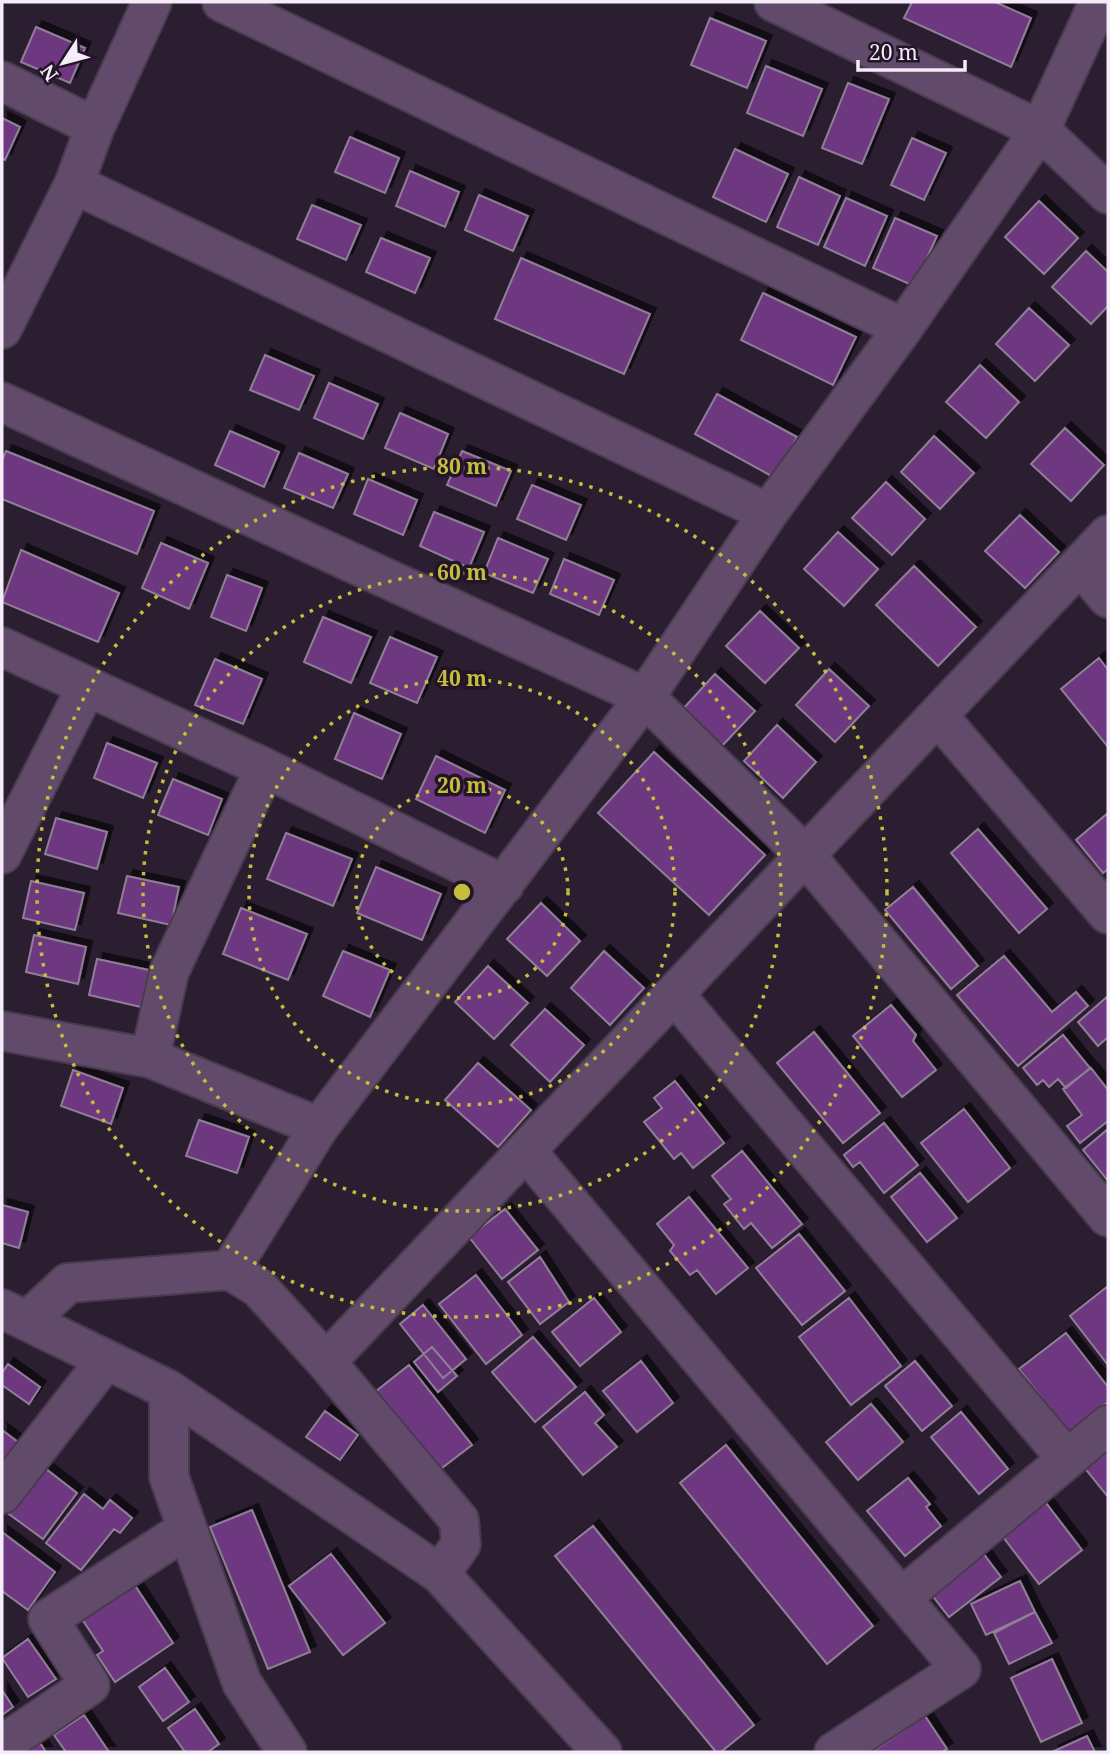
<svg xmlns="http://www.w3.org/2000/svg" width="1110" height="1754" font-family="'Noto Serif',serif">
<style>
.building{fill:#6e3881;stroke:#8f7f96;stroke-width:2;filter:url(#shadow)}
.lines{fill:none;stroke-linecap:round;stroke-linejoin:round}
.minor-casing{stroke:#483b4d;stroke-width:42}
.minor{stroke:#614a6a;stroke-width:38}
.ring{fill:none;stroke:#c4bd3e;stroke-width:3.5;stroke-dasharray:3.5 7}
.centre{fill:#c4bd3e;stroke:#221527;stroke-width:3.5}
.ring-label{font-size:21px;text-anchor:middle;font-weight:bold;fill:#c4bd3e;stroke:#221527;stroke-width:7;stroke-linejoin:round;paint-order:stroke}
</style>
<defs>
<filter id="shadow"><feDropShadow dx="6" dy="-6" stdDeviation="0" flood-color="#0009"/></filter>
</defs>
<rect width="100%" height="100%" fill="#2c1e31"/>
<path class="building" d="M912,2H995L1031,18L1011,67L904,18Z
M710,18L766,41L747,88L691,65Z
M36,27L85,48L70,83L21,62Z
M766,66L822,89L803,136L747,113Z
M848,83L889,99L862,164L822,148Z
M2,118L20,127L5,160L2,158Z
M350,137L399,158L385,193L335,172Z
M912,138L946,153L924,200L891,185Z
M735,149L788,174L766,222L713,197Z
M410,171L459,192L445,227L396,206Z
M799,177L840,196L818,245L777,227Z
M479,195L528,216L513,251L465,230Z
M846,198L887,216L865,266L824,247Z
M1039,201L1078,238L1044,274L1005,237Z
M312,205L361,225L346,260L297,239Z
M895,218L937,236L914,286L873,268Z
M381,238L430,258L415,293L366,272Z
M1086,251L1108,272V306L1091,324L1052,287Z
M521,258L650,314L624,374L495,319Z
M763,293L856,337L833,385L741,340Z
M1029,308L1069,345L1035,381L996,344Z
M265,355L314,376L299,410L250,390Z
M980,365L1019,402L986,438L946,402Z
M329,383L378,404L363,439L314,418Z
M717,394L797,437L775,478L695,434Z
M400,413L448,434L434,469L385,448Z
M1065,428L1104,465L1071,501L1031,464Z
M230,431L279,452L264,487L215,465Z
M934,436L974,473L940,509L901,472Z
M6,451L154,511L137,554L2,499V461Z
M462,451L511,471L496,506L447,485Z
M299,453L348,474L333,508L284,488Z
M368,479L417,500L403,535L354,514Z
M886,482L925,519L892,555L852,518Z
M532,485L581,505L566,540L517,519Z
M434,512L484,532L469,568L420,546Z
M1020,515L1059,552L1025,588L985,551Z
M838,532L878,569L844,606L804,569Z
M498,538L548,559L533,593L484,573Z
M161,543L208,563L189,609L142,588Z
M21,550L119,593L98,642L2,602Z
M564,559L614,580L599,615L550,594Z
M914,566L976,627L938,666L876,605Z
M227,575L262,588L246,631L211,617Z
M760,611L799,648L765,683L726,646Z
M323,617L371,637L351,683L304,662Z
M390,637L437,657L417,703L370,683Z
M1099,658L1108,670V747L1061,689Z
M215,659L262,679L243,724L195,705Z
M829,669L869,706L835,742L796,705Z
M715,674L755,711L721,747L682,710Z
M354,713L401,734L382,779L335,759Z
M777,725L816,762L783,798L744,761Z
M107,743L157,763L143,798L94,778Z
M654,752L765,855L709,915L598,813Z
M436,756L505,790L485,833L416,799Z
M173,779L222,799L208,835L158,815Z
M1108,813V869L1103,873L1076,840Z
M56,818L107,832L97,869L45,854Z
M978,829L1047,909L1019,933L951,853Z
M286,833L352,859L333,906L267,879Z
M376,867L441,894L422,940L357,913Z
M127,876L179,887L171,925L118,913Z
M31,881L84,893L75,930L23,918Z
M913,887L978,966L951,989L885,910Z
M541,903L580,941L547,976L507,939Z
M241,908L307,934L288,980L223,954Z
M34,935L86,947L78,984L26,972Z
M343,951L390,970L370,1017L323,996Z
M604,951L644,988L610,1025L571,988Z
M1004,956L1052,1012L1076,992L1088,1006L1018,1066L957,995Z
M97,959L149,970L141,1007L89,995Z
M488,966L528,1003L494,1039L455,1002Z
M1108,996V1037L1098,1046L1078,1022Z
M891,1005L916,1035L913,1041L936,1070L902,1097L853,1036Z
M545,1009L584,1045L550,1082L511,1045Z
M814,1032L880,1113L843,1143L777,1063Z
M1063,1035L1090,1068L1066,1088L1058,1079L1049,1087L1043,1080L1037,1085L1023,1068Z
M478,1063L531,1110L498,1147L445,1100Z
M1091,1068L1108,1090V1121L1080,1143L1067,1126L1082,1115L1063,1089Z
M73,1070L123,1088L111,1124L61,1106Z
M675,1081L724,1143L693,1168L681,1153L674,1159L644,1122L662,1108L654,1098Z
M964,1109L1010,1168L968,1202L921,1143Z
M199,1120L249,1137L237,1173L186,1156Z
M884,1123L918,1165L884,1193L860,1162L853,1167L844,1155Z
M1108,1129V1181L1083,1150Z
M742,1151L802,1224L772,1248L751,1223L744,1229L724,1204L731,1199L712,1176Z
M920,1173L957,1218L927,1242L891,1197Z
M689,1197L748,1268L716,1294L697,1270L690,1275L670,1251L674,1245L657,1224Z
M2,1205L28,1212L19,1248L2,1243Z
M505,1209L538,1250L502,1279L469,1237Z
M799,1234L845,1291L802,1325L756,1268Z
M540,1257L569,1302L540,1324L508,1282Z
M476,1275L522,1335L486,1364L439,1304Z
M1108,1286V1365L1070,1316Z
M594,1298L621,1332L580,1366L552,1332Z
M849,1298L901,1366L851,1405L799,1337Z
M423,1305L466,1359L443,1378L400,1324Z
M1066,1333L1108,1387V1402L1069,1433L1019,1369Z
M533,1337L576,1387L535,1422L492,1372Z
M432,1347L457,1376L438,1392L414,1362Z
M641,1361L673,1403L637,1432L603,1391Z
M915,1361L952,1406L922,1431L885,1386Z
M8,1364L40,1387L29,1404L2,1385V1373Z
M409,1365L472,1445L438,1471L375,1392Z
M585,1392L604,1415L595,1423L617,1447L583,1475L543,1427Z
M871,1404L903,1442L858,1480L826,1442Z
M325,1411L358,1435L340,1460L306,1437Z
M961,1412L1008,1469L979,1494L931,1437Z
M2,1430L18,1442L2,1466Z
M726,1445L873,1626L827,1664L680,1483Z
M1108,1446V1497L1083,1466Z
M37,1462L77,1493L43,1539L2,1509Z
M908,1478L930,1504L926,1507L941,1526L905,1556L867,1511Z
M84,1494L103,1509L110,1500L132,1518L120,1533L114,1529L81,1570L46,1543Z
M1043,1499L1082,1550L1039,1584L1000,1533Z
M252,1510L310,1652L268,1669L210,1527Z
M593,1526L754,1725L721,1752H716L555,1556Z
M2,1532L55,1572L28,1610L2,1591Z
M983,1553L1001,1577L949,1617L931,1594Z
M331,1554L385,1623L343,1655L289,1586Z
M132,1581L173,1643L115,1682L97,1655L103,1651L80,1616Z
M1020,1581L1035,1612L986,1635L971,1604Z
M1035,1612L1052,1643L1009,1664L994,1633Z
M28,1639L56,1679L28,1697L2,1658Z
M1052,1659L1082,1723L1041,1742L1011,1678Z
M165,1668L189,1702L163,1721L139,1687Z
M2,1690L13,1707L2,1715Z
M195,1709L219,1744L208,1752H185L168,1728Z
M84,1715L109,1752H66L54,1735Z
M925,1716L947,1749L942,1752H872Z
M1087,1736L1095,1752H1052Z
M40,1743L46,1752H27Z"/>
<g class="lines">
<g class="minor-casing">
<path id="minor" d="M222,2L903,328
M774,2L1040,130L1108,194
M2,81L95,127
M74,184L768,513
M2,329L74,184L95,127L152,2
M2,402L645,697L805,855L1108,1217
M1080,565L1108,598
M2,647L265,768L169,972L150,1058
M938,716L1108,914
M265,768L504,885
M2,854L87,686
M675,995L1067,1459
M2,1031L150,1058L319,1127
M526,1151L961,1669L834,1752
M230,1270L319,1127L645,697L768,513L903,328L1040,130L1099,2
M2,1309L169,1390L440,1574L602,1752
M27,1321L68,1283L230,1270L259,1288L326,1362L459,1520L461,1544L440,1574
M326,1362L1108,535
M169,1390V1477L242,1683L287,1752
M2,1494L106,1360
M901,1598L1108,1425
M2,1745L90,1685L48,1619L187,1529"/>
</g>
<use href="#minor" class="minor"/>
</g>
<g class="ring">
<circle cx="462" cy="892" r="106"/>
<circle cx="462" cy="892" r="213"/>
<circle cx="462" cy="892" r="319"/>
<circle cx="462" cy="892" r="425"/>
</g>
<circle cx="462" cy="892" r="10" class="centre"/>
<g class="ring-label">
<text x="462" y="474">80 m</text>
<text x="462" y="580">60 m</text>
<text x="462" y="686">40 m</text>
<text x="462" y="793">20 m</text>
</g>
<rect width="1110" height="1754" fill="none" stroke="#f5ecf9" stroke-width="7"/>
<g transform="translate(63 63) rotate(234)" stroke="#221527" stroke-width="5" paint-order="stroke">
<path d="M0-5L12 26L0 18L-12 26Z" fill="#f5ecf9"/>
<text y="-10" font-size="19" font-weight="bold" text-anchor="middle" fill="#f5ecf9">N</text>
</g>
<path d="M858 60v10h107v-10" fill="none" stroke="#f5ecf9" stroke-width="3.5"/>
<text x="869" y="60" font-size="21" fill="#f5ecf9" stroke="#221527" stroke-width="5" paint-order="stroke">20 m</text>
</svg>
